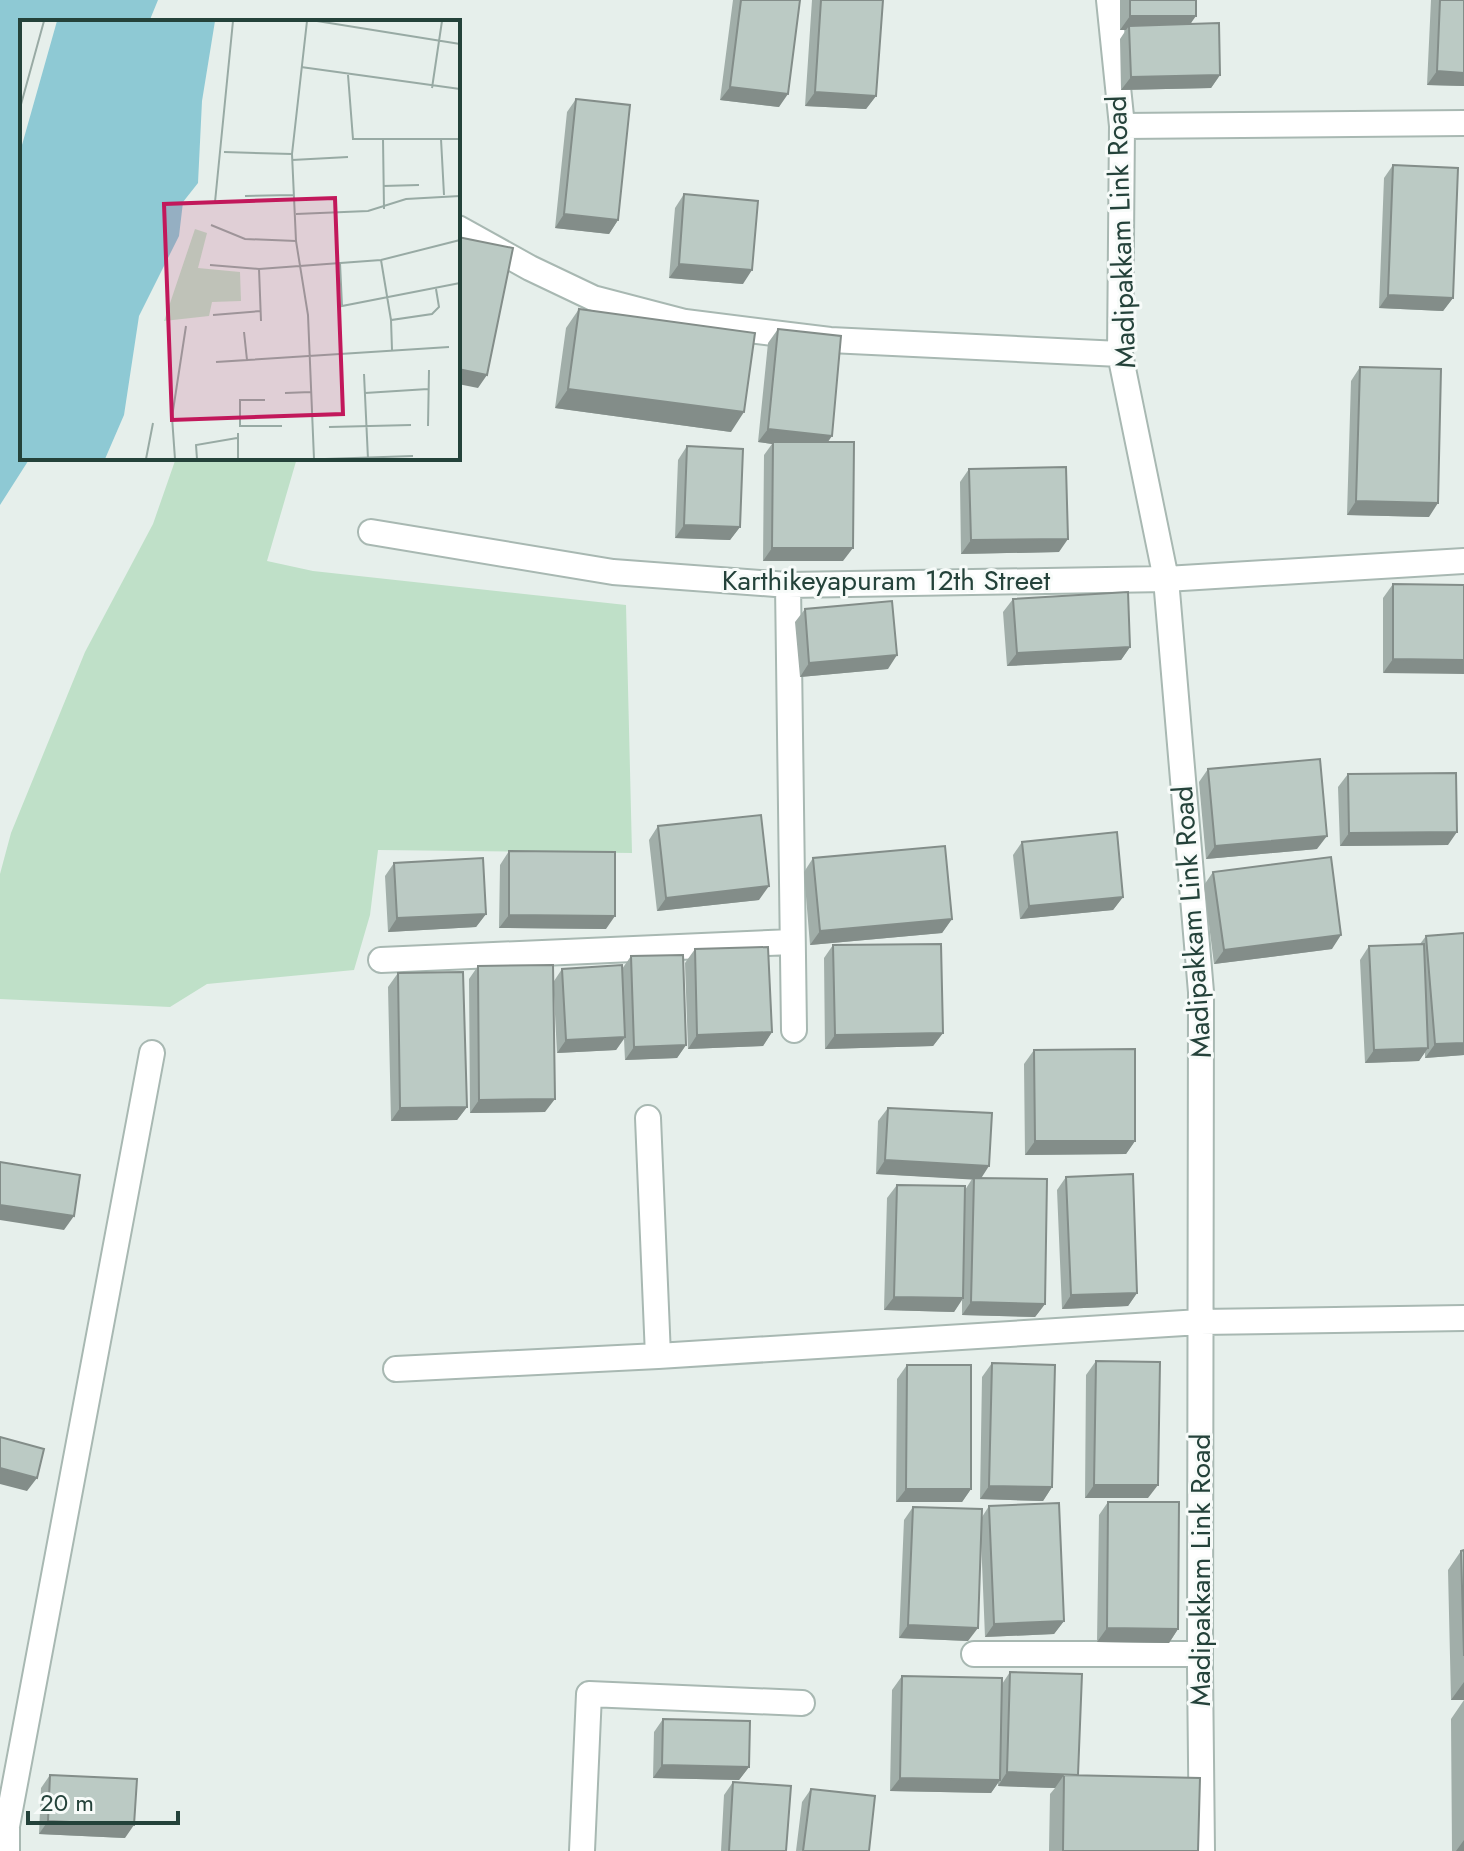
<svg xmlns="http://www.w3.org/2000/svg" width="1464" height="1851" font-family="Jost,sans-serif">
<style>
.green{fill:#bfe0c8}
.water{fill:#8ec9d4}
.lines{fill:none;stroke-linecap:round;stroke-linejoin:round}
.minor-casing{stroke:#a8b8b2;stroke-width:28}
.minor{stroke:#fff;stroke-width:24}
.wall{fill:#a1aea9}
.shaded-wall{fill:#838d89}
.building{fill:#bbcac4;stroke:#838d89;stroke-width:2}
.labels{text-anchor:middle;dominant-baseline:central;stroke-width:6;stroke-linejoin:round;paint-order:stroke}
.street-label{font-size:28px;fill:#24423a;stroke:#f7fbf9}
.inset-road{fill:none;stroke:#98aaa4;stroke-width:2}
.view{fill:#c2185b;fill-opacity:0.15;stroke:#c2185b;stroke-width:4}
.inset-edge{fill:none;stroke:#24423a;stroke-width:4}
</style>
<rect width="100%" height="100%" fill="#e6efeb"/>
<path class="green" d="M176,458H297L267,561L313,571L626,605L632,853L378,850L370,915L354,970L207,984L170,1007L0,999V874L11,833L85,652L153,524Z"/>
<path class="water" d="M0,0H158L149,22H22V458H30L0,505Z"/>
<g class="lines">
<g class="minor-casing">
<path id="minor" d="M1109,0L1122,126L1120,354L1166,579L1201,992L1200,1669L1202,1851
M1122,126L1464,123
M458,228L530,268L593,298L685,322L830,340L1120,354
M371,532L613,572L788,585L1166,579L1464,561
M788,585L794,1030
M381,960L792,942
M658,1356L1200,1322L1464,1318
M396,1369L658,1356L648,1118
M974,1654H1200
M7,1851V1826L152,1053
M582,1851L589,1694L802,1703"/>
</g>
<use href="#minor" class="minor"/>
</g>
<path class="wall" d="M733,0H800L779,107L720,100Z
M812,0H883L876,96L866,109L805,106Z
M1120,0H1196L1191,24L1220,75L1211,88L1121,90L1120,39L1126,30H1120Z
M1431,0H1464V86L1427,85Z
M576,99L618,220L609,234L555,228L567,112Z
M1393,165L1453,298L1443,311L1379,308L1384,178Z
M684,194L743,284L669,278L675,208Z
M579,309L731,432L555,408L566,328Z
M778,329L827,442L843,561H763L764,455L772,444L758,442L768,343Z
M1360,367L1429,517L1347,515L1351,381Z
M687,446L740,527L730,540L675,538L678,460Z
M969,469L1059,552L961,554L960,482Z
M1393,584L1464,585L1383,673V598Z
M1013,599L1130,647L1121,660L1007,666L1003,612Z
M805,609L888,669L800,677L795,622Z
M1208,769L1317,849L1206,859L1199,782Z
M1348,774L1448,845L1340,846L1338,787Z
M658,826L759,900L657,911L649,840Z
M1022,842L1123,897L1113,910L1020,919L1013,855Z
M509,851L606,929L499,928L500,865Z
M813,858L952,919L942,933L810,945L804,872Z
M394,863L486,914L476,927L388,932L385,876Z
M1213,872L1332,949L1214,964L1204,885Z
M1464,933V1055L1425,1058V1052L1419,1061L1365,1063L1360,960L1369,946L1420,944L1426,936Z
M833,945L943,1033L933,1046L825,1049L824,958Z
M695,949L772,1032L763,1046L688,1049L685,963Z
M631,956L686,1045L677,1058L625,1060L624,1039L616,1050L557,1053L554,995L545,1112L470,1113L469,979L478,966L554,981L562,969H622Z
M398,973L467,1107L457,1120L391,1121L388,987Z
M1034,1050L1135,1141L1126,1154L1025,1155L1024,1064Z
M888,1108L981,1178L1045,1304L1035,1317L962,1315V1300L954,1312L884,1310L887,1198L897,1185L965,1190L972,1179L876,1174L878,1121Z
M1066,1177L1137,1293L1128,1306L1062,1309L1057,1190Z
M1096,1361L1148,1498H1085L1086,1375Z
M992,1363L1052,1487L1043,1501L980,1499L982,1377Z
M907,1365L971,1489L962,1502H896L897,1379Z
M1108,1502L1178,1629L1169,1643L1097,1642L1099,1515Z
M989,1506L1064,1621L1054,1634L985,1637L981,1539L968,1641L899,1638L904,1520L913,1507L982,1517Z
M1464,1550V1700H1451L1448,1570L1461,1551Z
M1010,1672L1078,1775L1198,1851H1049L1050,1794L1055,1788L998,1786V1783L991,1793L890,1791L892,1690L902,1676L1002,1684Z
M1464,1700V1851H1452L1451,1719Z
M663,1719L749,1767L739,1780L653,1778L654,1732Z
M50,1775L125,1838L39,1834L41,1788Z
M733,1782L786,1851H721L724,1795Z
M811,1789L869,1851H796L802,1802Z"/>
<path class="shaded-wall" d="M1130,16H1196L1186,30L1129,26L1126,30H1120Z
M1437,71L1464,73V86L1427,85Z
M1220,75L1211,88L1121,90L1131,77Z
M730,87L788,94L779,107L720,100Z
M815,92L876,96L866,109L805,106Z
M564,214L618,220L609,234L555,228Z
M679,264L752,270L743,284L669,278Z
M1388,295L1453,298L1443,311L1379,308Z
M458,369L487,375L478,388L458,384Z
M568,389L744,412L731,432L555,408Z
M768,429L832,436L823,449L773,442L772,444L758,442Z
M1356,501L1438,503L1429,517L1347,515Z
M684,525L740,527L730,540L675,538Z
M1068,539L1059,552L961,554L971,540Z
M772,548H853L843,561H763Z
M1130,647L1121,660L1007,666L1017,653Z
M897,655L888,669L800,677L809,663Z
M1393,659L1464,660V674L1383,673Z
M1457,832L1448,845L1340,846L1349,833Z
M1327,836L1317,849L1206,859L1215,846Z
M769,886L759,900L657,911L666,898Z
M1123,897L1113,910L1020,919L1029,906Z
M486,914L476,927L388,932L397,918Z
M509,915L615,916L606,929L499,928Z
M952,919L942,933L810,945L820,931Z
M1341,935L1332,949L1214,964L1224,950Z
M772,1032L763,1046L688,1049L697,1035Z
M943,1033L933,1046L825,1049L835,1035Z
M625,1037L616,1050L557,1053L566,1040Z
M1464,1043V1055L1425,1058L1435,1044Z
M686,1045L677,1058L625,1060L634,1047Z
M1428,1048L1419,1061L1365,1063L1374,1050Z
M555,1099L545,1112L470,1113L479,1100Z
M467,1107L457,1120L391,1121L400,1108Z
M1035,1141H1135L1126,1154L1025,1155Z
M885,1160L989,1166L980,1180L876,1174Z
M0,1205L74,1216L64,1230L0,1220Z
M1137,1293L1128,1306L1062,1309L1071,1295Z
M894,1297L963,1298L954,1312L884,1310Z
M971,1302L1045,1304L1035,1317L962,1315Z
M0,1468L37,1478L27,1491L0,1484Z
M1094,1485H1158L1148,1498H1085Z
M989,1486L1052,1487L1043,1501L980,1499Z
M906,1489H971L962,1502H896Z
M1064,1621L1054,1634L985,1637L994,1624Z
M908,1625L978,1628L968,1641L899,1638Z
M1107,1628L1178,1629L1169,1643L1097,1642Z
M1464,1682V1700H1451Z
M662,1765L749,1767L739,1780L653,1778Z
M1007,1772L1078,1775H1064L1055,1788L998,1786Z
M900,1778L1000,1780L991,1793L890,1791Z
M48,1821L134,1825L125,1838L39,1834Z
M1464,1840V1851H1456Z"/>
<path class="building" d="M741,0H800L788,94L730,87Z
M821,0H883L876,96L815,92Z
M1130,0H1196V16H1130Z
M1440,0H1464V73L1437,71Z
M1219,23L1220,75L1131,77L1129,26Z
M576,99L630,105L618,220L564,214Z
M1393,165L1458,168L1453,298L1388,295Z
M684,194L758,201L752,270L679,264Z
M458,237L513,248L487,375L458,369Z
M579,309L755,333L744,412L568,389Z
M778,329L841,336L832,436L768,429Z
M1360,367L1441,369L1438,503L1356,501Z
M773,442H854L853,548H772Z
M687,446L743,449L740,527L684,525Z
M1066,467L1068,539L971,540L969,469Z
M1393,584L1464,585V660L1393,659Z
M1128,592L1130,647L1017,653L1013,599Z
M892,601L897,655L809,663L805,609Z
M1320,759L1327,836L1215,846L1208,769Z
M1456,773L1457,832L1349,833L1348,774Z
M761,815L769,886L666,898L658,826Z
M1117,832L1123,897L1029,906L1022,842Z
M945,846L952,919L820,931L813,858Z
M509,851L615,852V916L509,915Z
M1331,857L1341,935L1224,950L1213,872Z
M483,858L486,914L397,918L394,863Z
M1464,933V1043L1435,1044L1426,936Z
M941,944L943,1033L835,1035L833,945Z
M1424,944L1428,1048L1374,1050L1369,946Z
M768,947L772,1032L697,1035L695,949Z
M683,955L686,1045L634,1047L631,956Z
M553,965L555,1099L479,1100L478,966Z
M622,965L625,1037L566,1040L562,969Z
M463,972L467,1107L400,1108L398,973Z
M1135,1049V1141H1035L1034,1050Z
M888,1108L992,1113L989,1166L885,1160Z
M0,1162L80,1175L74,1216L0,1205Z
M1133,1174L1137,1293L1071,1295L1066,1177Z
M974,1178L1047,1179L1045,1304L971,1302Z
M897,1185L965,1186L963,1298L894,1297Z
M1096,1361L1160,1362L1158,1485H1094Z
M992,1363L1055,1365L1052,1487L989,1486Z
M907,1365H971V1489H906Z
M0,1437L44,1449L37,1478L0,1468Z
M1108,1502H1179L1178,1629L1107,1628Z
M1059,1503L1064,1621L994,1624L989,1506Z
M913,1507L982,1509L978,1628L908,1625Z
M1464,1550V1656L1461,1551Z
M1010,1672L1082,1674L1078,1775L1007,1772Z
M902,1676L1002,1678L1000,1780L900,1778Z
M663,1719L750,1721L749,1767L662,1765Z
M50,1775L137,1779L134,1825L48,1821Z
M1064,1775L1200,1778L1198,1851H1063Z
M733,1782L791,1786L786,1851H729Z
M811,1789L875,1796L869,1851H803Z"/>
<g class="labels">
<g class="street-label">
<text transform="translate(1121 232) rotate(-92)">Madipakkam Link Road</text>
<text x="886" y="580">Karthikeyapuram 12th Street</text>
<text transform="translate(1192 922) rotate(-94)">Madipakkam Link Road</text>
<text transform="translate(1200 1570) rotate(-90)">Madipakkam Link Road</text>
</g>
</g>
<g transform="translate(20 20)">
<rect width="440" height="440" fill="#e6efeb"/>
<path d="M175,209L187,213L178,248L220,252L221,281L192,282L189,296L144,301Z" fill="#bfe0c8"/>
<path d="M37,1H195L182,81L178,163L163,182L159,216L119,296L104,395L85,439H0V132Z" fill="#8ec9d4"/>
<path class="inset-road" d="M287,1L272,134L276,221L288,295L294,439M297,1L440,24M281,47L440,69M328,55L333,119H440M412,68L422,1M0,88L24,1M363,119L364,189M421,119L424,175M204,132L272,134M272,140L328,137M363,166L399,165M225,176L273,175M195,182L213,1M276,194L348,191L386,179L440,176M191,205L225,219L276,221M361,240L371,300L412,294L419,287L416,269M320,243L322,286L440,263M190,245L239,249L361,240L440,220M239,249L241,301M193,295L241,291M371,300L372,330M227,340L429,327M196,342L227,340L224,312M344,354L348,439M265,373L291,372M345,373L408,369M245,380H220V406H262M408,406L409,350M309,407L391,405M126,439L133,403M155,439L152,397L166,306M177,439L176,425L217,418M218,439V413M305,439L393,436"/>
<path class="view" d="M315,178L323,394L152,400L144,184Z"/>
<rect width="440" height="440" class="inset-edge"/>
</g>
<path d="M28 1811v12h150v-12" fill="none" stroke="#24423a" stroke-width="4"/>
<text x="40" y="1811" font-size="24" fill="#24423a" stroke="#f7fbf9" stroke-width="6" paint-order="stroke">20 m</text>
</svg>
